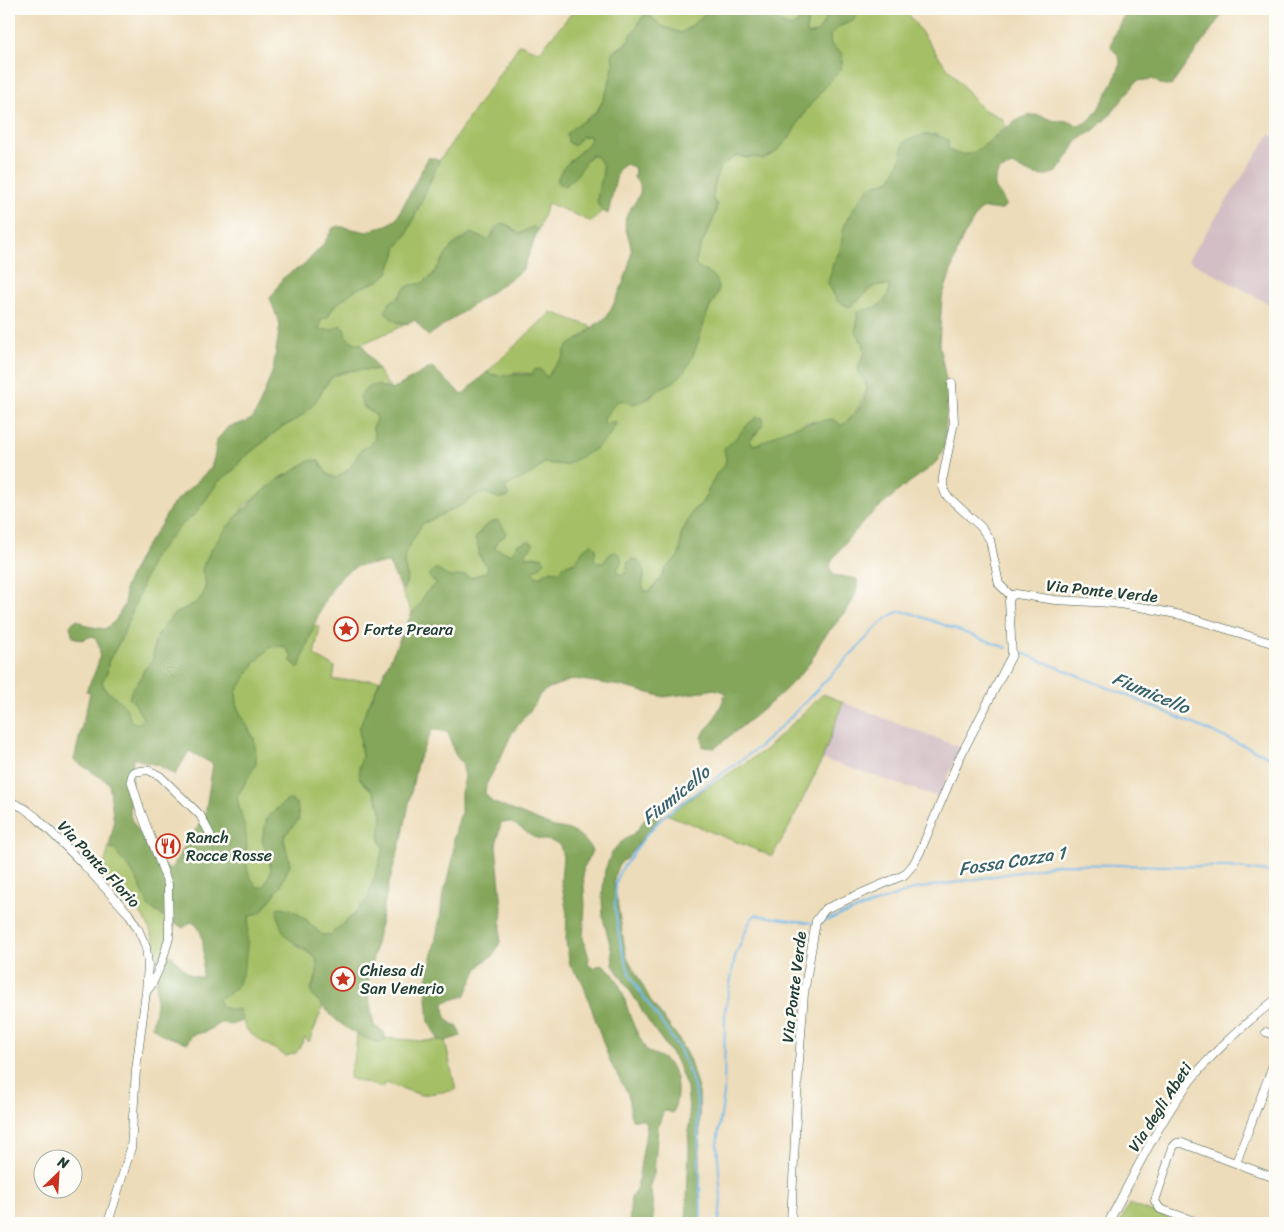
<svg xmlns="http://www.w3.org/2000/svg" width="1284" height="1232" font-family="Sriracha,sans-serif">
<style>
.industrial{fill:#d2bec4}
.green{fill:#a4bf65;stroke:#627e4c}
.forest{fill:#83a65a;stroke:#517247;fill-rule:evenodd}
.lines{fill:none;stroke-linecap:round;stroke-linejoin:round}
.stream{stroke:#73b9ea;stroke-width:2}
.minor-casing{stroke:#3e5548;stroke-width:9}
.minor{stroke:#fff;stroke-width:8}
.labels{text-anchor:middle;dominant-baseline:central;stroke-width:5;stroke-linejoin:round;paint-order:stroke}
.street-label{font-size:16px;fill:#1f3d34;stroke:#fdfcf7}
.poi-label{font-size:16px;fill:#1f3d34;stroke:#fdfcf7;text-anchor:start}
.water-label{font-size:18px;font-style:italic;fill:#38626b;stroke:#fdfcf7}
</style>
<rect width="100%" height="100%" fill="#fdfcf7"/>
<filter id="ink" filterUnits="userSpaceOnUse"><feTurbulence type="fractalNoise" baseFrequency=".02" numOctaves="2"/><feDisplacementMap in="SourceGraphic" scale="10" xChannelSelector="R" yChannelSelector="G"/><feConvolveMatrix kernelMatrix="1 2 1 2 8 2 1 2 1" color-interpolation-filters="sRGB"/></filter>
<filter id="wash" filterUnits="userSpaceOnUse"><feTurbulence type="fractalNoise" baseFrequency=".0096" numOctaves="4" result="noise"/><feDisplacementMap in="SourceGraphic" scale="20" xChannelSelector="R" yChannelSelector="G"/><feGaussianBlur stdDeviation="1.12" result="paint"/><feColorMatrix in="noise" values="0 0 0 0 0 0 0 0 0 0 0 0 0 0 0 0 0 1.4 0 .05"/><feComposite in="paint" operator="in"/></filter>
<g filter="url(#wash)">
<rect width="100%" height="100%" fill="#eddcb9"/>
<path class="industrial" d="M1270,134L1275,137V307L1188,260Z
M843,702L962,748L938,797L822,759Z"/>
<path class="green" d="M575,9H708C706,15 687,30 681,33L662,26L649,15H644C635,28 630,44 615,50C612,58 614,64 612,73C607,89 603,111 586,118L578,140L583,136H591L589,143L563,168L560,173L557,182L565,186C576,178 585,158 593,155C617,167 589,191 602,211L592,222L548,203L538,230L533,227L519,234L510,226L495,227L491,237L488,240L471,233L452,246L432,276L421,284L411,285L405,288L398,298L397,323H409L362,344L353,343L345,335L332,330H319L321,320L328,317L333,307L355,290L380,280L395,255L396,248L406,236L439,161L520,44L539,52Z
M769,9H830C824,19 822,34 808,35L806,29L808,20L790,27L783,24L769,13Z
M860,9H905L939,57L981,108L1003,119L1006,127C992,136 973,164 953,152C946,148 941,140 937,134L916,137L902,148L901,158L891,180L869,187L854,208L844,227L840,251L833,264L857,302C867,291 873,282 889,286C889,290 890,295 888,298C882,307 866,310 857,312L860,340L863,343L865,353L859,365L867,389C861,404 854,417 841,426L837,421L807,422L796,428L788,429L765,442L753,445L750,440L758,432L752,420L733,442L724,449L726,459L725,465L717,473L702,503L693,510L681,535L680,552L678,557L666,568L661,578L650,591H644L642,586L645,575L627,568L626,573L620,575L617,570L621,561L610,554L603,563H597L583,550C578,561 575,563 564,566L561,571L546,572L541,576L536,577L532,573L541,566L536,556L526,557V552L531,548L512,554L495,549V544L499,539L485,526L478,534L479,549L478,555L488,567L486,572L471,578L460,576L455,579L445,575L437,581L434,586L429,589L422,603L412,613L402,592L406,583L407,575L404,564L405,553L422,524L464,504L475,495L487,493L498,498L506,491L505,487L534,472L544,463L566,465L604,424C603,416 613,400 623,400C626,400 631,403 634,404L650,398L657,391L676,380L683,372L698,342L707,314L718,292L709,273L695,265C697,244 716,225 717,204L713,201L715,180L721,165L737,155L744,158L758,157L801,119C811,101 826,84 841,70L830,42V36L840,26L853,21Z
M551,312L592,327C584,337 573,341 564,351V356L553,368L547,378C540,376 531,373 523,373C511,372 498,380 487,372Z
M365,368L378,370L391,390L377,385L363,407L377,416L373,428L375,439L373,443L361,450L352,467L336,478L327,474L318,460L303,464L291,473L283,476L245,505L232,524L228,526L204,564L202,570L206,583L203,595L196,603L181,610L154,645L153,659L144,670L139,681L132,689L134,702L143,718L137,724C131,722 129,720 128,713L106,691L102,682L107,673L108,662L117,647L130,617L153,557L179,527L196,513L219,481L234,470L241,460L283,426L291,423L306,412L333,376L353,370Z
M314,626L320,627L314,655L335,667L333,680H380L365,713L360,745L362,757L359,768L364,784L374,792C375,799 380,805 381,811C384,826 374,834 384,848L367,900L349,919L330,935H322L308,921L290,909L296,945L315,957L317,961V976L311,988L312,995L323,1005L316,1025L309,1042L305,1038L296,1053L286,1056L261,1041L248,1032L243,1021L232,1010L221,1007L218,999L233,991L250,916L261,912L280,887L290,864L284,840L285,835L299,819L286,801L282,806L276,809L266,853L270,863L271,871L264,888L257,887L249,877L245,859L246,846L237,797L254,739L237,707L236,692L254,664L270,647L284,646L292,656L291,661L299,668Z
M823,694L843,702L822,760L787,831L772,856L666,814L765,750Z
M109,847L115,849L120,858L130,868L140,885L149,907L175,924L167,953L157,957C155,951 155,944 153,938C146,913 119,890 102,872Z
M357,1033L378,1043L383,1042L386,1038L422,1041L441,1040L445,1041L456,1090L421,1095L386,1083L383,1088L349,1078L356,1048Z
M1129,1204L1182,1223H1120Z"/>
<path class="forest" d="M708,9H769V14L783,24L790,27L798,23L801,17L808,20L806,29L808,35C822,34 825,19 830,9H860L853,21L840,26L830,36L831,45L843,54L841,70L830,81L806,110L788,140L775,153L763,159C754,156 746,159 737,155L721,166L715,180L713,201L717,204C716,225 697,244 695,265C703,271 716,274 718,285C720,295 710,304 707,313C699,335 695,363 677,379C671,384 663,386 657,391C647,399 635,409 623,400L616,402L604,419V424L615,421L616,424L608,438L595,449L566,465L544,463L534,472L505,487L509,497L498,498L487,493L475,495L464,504L422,524L405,553L404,564L407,575L406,583L402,591L389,563C380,564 366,564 358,566C327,575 309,640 299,668L291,661L292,656L284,646L270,647L254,664L236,692L237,707L254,739L256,753V764L237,797C239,810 244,822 246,835C249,859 240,865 257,887H264L271,871L270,863L262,840L267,818L286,801L291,800L297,804L299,819L285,835L284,840L290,864L280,887L261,912L250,916L248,921C247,941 248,977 232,991C228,995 222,997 218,999L221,1007L232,1010L239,1009L243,1021L233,1024L221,1023L205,1032L192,1035L187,1043L162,1035L152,1026L156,1005L157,957L167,953C181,960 184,978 202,977C203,962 208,928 191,922L183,928L149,907L140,885L130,868L120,858L115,849L109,847L114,824L109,783L74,760L90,693L86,691C92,678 104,658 98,643C97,640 94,638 92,636L81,640L73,637L70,626L74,621L78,620L86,626L105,629L115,621L125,604V587L133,570L142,552L162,523L169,510L175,502L211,468L215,454L216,441L228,427L246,422L253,418L258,409L273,370L280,325L270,298L276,290L282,279L291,272L302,267L323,245L333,228L338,226L367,232L389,224L397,218L428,158H435L439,161L406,236L396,248L395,255L388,273L380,280L355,290L333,307L328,317L321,320L319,330H332L341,325L345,330V335C350,341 354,343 362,344L378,370C364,370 345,368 332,377C327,380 324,388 321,393C313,407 299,421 283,426L241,460L234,470L219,481L196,513L179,527L153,557L123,635L108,662L107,673L102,682L106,691C113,694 121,702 126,708C131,715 127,721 137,724L143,718L134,702L129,698L132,689L139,681L144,670L153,659L154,645L160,631L173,615L196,603L203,595L206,583L202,570C212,538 253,496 281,478C284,476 288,475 291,473C300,467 307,459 318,460L327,474L336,478C354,468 349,466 360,452C365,446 371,446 375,438L373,428L377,416C369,408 361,409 360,396L368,387L377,385L391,390L432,367L462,395L487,372C498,380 518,372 532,375L534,370L540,369L547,378L553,368L564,356C564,344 575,342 584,336C587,334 589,330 592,328C595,324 601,322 604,319C615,307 633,263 631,248C630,237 623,229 626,218C629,204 651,193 634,178L635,173L634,167L626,164L618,170L608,214C579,202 621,169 593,155L589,156L577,175L565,186L557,182L560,173L563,168L589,143L591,136C582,135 579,139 574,146L568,142L567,134C574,125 583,122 592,116C603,108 612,78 613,65C613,61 612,57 612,53L624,46L644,15H648L662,26L681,33C687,30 706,15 708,9ZM189,751L213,764L205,815L170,870L152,856L130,816L133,758L160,766L175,775Z
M1127,9H1226L1171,86L1160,84L1153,79L1137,81L1111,114L1094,130L1077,141L1068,156L1057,172L1043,176L1034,175L1012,165L999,171C988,190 1001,190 1006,205L1001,210L984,208L978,212L961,241L942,298L939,344L948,390L944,448L938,460L930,468L903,487L867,518L848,539L832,560L830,566L833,575L857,579C861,599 836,623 824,637C818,645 815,656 809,664C783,697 747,721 715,748L703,747L702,737L706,729L713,722L723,701L725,692L714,689L695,693L664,697L621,686L574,679L549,688L540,694L535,704L512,733L500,759L486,785L485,793L492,802L554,827C572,829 584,835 592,851L583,869L585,905L583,938L589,958L588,965L594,968L601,964C621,974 624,1001 631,1019C635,1030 642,1041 647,1052C678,1059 682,1087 673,1113L667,1111L663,1112L658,1127L654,1174L650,1185L653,1207V1223H629L631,1198L637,1187L647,1125L643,1120L632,1119L630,1114V1101L627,1092L610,1062L582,981L570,966L566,941L567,914L561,880L563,857L560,845C550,838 543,842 534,837C523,831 515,820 501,822L496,845L502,907L500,942L493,956L483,962L477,970L465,996L447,1001L444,1004C444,1016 447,1023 458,1027L461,1036L445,1041L438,1039L429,1023L426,985L440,918L443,893L448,881L453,858L454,837L461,812V793L465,778L462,762C453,756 452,745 449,734L444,731L432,730L417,763L403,834L388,886L367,987L374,1026L384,1032L386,1038L383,1042C369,1044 345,1028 334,1018C326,1011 321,1002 312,995C311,985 314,986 316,977C317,974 317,965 317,961C316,955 293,943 287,937C280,928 278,919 277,908C292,903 311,925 322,935H330L349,919L367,900L384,848C374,833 386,823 381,809C379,804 375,794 372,790C368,786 364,784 360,779L359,768L362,757L359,729L365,713L412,613C422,604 421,599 427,591C431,587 434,587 437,582L432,580L428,576L436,568C451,580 448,577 465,575L471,578L486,572L488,567L478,554L479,549L475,539L485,526L496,520L500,522L506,532L504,537C498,540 495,542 495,549L511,554L518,544L529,541L534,544L526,552V557H542L545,562L533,572L536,577L541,576L551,570L556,571H561L563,566C586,561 576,550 592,544L596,548L594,559L597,563H603L610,554L615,552L620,555L622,560L617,570L620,575L626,573L628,562L633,559C652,563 639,580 644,591H650L661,578L666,568L678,557L680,552L681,535L688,520L693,511L702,503L717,473L725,465L726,459L724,449C736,440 744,426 757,417L763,418L764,423L750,440L753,445C766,443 774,434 786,430C801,424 817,421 833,419L841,426C852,419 865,404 867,390C868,383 862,377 858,373L859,365L865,353L863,343L855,330L857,325V312C874,307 888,307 889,286C870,280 864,299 849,307L837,301L828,283L833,264L840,251L844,227L854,208L869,187L891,180L901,158L904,142C921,134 931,131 948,140V149C977,171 1002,118 1033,115C1041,115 1048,119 1056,121C1059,121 1063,120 1067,121C1071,122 1074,124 1078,125C1084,124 1088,122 1092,117C1099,110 1119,74 1120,64C1121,57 1115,52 1111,47L1113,37Z
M501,223L510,226L519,234L533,227L538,230L523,270L428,336L415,320C403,325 392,323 385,311L390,302L398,298L405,288L411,285L421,284L432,276L452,246L471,233L488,240C494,235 495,228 501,223Z
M662,801L666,803L665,810L627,858C617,864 615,871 614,883L626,955L652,1003L677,1036L690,1061L699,1093L701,1223H686V1222L689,1148L688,1131L690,1121L687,1088L676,1060L644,1015L638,1003L613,965L612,952L603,918L602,898L605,870L612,852L620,843L636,832L654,806Z"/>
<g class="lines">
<path class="stream" d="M1017,651L1126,695L1275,759
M819,923L915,889L1031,870L1058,864L1228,867L1275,873
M701,1223L697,1099L692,1080L680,1050L638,989L629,972L621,946L615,910L616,884L619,873L647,834L664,816L759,747L781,727L883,621L893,614L902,611L911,613L1007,648
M719,1223L721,1198L717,1144L724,1094L725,1011L735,957L749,923L755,915L812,923"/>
</g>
</g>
<g filter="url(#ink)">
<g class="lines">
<g class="minor-casing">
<path id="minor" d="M952,383L954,422L943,477V487L946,495L981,527L990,540L999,584L1011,596
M1011,596L1016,594L1055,600L1112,603L1146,608L1181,615L1275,644
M9,801L24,808L36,817L83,864L128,913L138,929L146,947L148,965L146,992L136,1070L131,1148L108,1223
M146,992L152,984L162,962L169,938L168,884L140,809L131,780L133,772L148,770L160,776L200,815L210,834
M1266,1032L1275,1035
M1236,1163L1275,1060
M791,1223L798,1075L804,993L816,921L825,909L904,875L913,865L920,852L959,759L1012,655L1009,601L1011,596
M1108,1223C1133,1177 1158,1123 1190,1081C1215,1050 1244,1024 1275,1000
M1200,1223L1160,1209L1155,1201L1173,1147L1177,1143H1182L1275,1178"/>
</g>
<use href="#minor" class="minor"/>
</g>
</g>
<defs>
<g id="sight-ring" transform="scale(1.25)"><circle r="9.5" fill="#fdfcf7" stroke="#c8321e" stroke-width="1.5"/><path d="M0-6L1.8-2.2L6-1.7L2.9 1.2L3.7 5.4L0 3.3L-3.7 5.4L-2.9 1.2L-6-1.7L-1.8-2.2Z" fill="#c8321e"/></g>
<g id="restaurant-ring" transform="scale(1.25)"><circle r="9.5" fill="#fdfcf7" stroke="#c8321e" stroke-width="1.5"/><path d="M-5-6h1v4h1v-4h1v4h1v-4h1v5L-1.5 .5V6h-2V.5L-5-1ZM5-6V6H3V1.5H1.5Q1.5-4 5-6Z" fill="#c8321e"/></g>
</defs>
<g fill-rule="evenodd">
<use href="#sight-ring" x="346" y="629"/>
<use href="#restaurant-ring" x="168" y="846"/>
<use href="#sight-ring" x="343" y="979"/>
</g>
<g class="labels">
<g class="street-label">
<text transform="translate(1102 591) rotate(6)">Via Ponte Verde</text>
<text transform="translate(99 864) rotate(47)">Via Ponte Florio</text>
<text transform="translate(794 987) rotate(-83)">Via Ponte Verde</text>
<text transform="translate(1160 1107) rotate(-57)">Via degli Abeti</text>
</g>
<g class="poi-label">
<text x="364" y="629">Forte Preara</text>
<text x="186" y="837">Ranch<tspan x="186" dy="18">Rocce Rosse</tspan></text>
<text x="360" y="970">Chiesa di<tspan x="360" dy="18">San Venerio</tspan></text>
</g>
<g class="water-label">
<text transform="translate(1151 693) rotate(23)">Fiumicello</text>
<text transform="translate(676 795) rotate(-39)">Fiumicello</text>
<text transform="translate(1012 861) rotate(-9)">Fossa Cozza 1</text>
</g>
</g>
<rect width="1284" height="1232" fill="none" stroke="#fdfcf7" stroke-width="30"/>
<g transform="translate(58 1174) rotate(25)"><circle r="24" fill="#fdfcf7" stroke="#a4b0a9"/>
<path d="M0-4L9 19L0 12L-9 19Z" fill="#c8321e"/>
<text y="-8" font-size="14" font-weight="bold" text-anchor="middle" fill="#1f3d34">N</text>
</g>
</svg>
